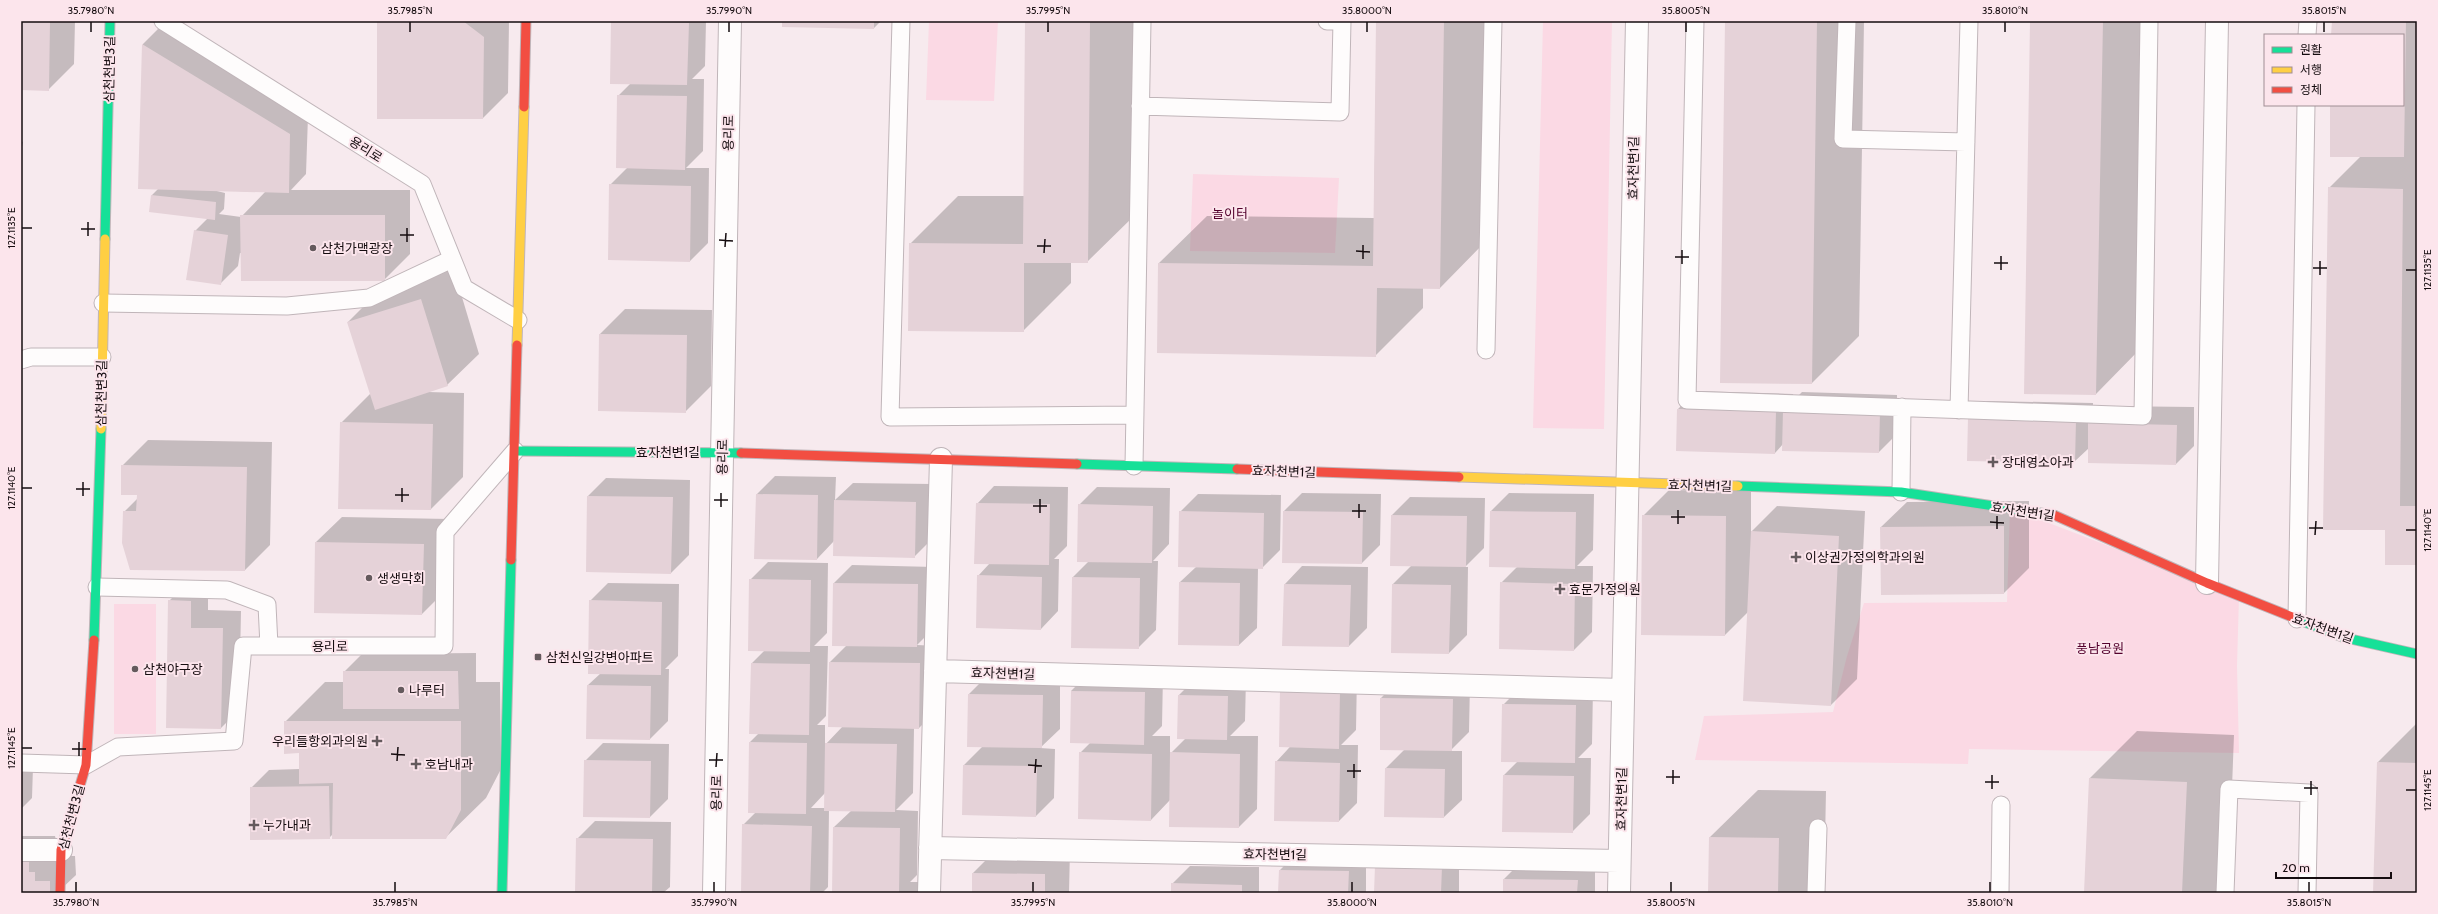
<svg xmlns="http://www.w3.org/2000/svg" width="2438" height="914" font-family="Cabin,'Noto Sans KR',sans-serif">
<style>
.green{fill:#fbd9e4}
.shadow{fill:#0003;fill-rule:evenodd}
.building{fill:#e5d2d8}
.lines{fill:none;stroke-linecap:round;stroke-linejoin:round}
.lane-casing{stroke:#c0b5b9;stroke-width:19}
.street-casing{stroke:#c0b5b9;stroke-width:24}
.fast-casing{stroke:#c0b5b9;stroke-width:11}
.slow-casing{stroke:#c0b5b9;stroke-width:11}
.jam-casing{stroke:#c0b5b9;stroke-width:11}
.lane{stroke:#fefcfc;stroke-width:17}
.street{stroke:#fefcfc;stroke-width:22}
.fast{stroke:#16e098;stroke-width:9}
.slow{stroke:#ffcf43;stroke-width:9}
.jam{stroke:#f24e42;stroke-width:9}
.ticks{fill:none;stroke:#150c0f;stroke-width:1.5}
.poi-dot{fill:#645a5d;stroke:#fce5ec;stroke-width:1.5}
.labels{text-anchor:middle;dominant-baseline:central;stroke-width:4;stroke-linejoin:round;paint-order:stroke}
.street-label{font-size:13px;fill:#150c0f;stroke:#fce5ec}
.park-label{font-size:13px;fill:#53002c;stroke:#fce5ec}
.poi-label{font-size:13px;fill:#150c0f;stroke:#fce5ec;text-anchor:start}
.neatline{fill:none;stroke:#150c0f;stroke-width:1.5}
.ticks-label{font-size:10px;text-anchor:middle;fill:#150c0f}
</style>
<rect width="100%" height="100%" fill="#f7eaee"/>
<path class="green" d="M929,21H998L994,101L926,100Z
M1543,21H1612L1604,429L1533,428Z
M1193,174L1339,178L1335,253L1190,251Z
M2010,508L2239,596L2237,666L2239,753L1969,749L1968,764L1695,760L1704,716L1833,712L1847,656L1864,603L2007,602Z
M156,604V734H114V604Z"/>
<path class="shadow" d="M21,21H75L74,64L48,90L21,89Z
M378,21H509L508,93L483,118Z
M706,21L705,66L692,79H704L703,151L686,168H709L708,243L690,261L610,185L627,168L618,96L631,83L612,22Z
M783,21H881L874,28Z
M1026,21H1137L1135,215L1087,262H1071V283L1023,331L910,244L958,196H1025Z
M1377,21H1490L1487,240L1440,288L1423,287V308L1375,356L1159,263L1207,216L1374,218Z
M1726,21H1864L1859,336L1812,383Z
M2031,21H2149L2143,346L2096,394L2025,393Z
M2333,21H2417V564L2386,529H2324L2329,188L2361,156L2331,105H2403V35H2332Z
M161,26L308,116L306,174L291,190H410V254L384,280L240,253L238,266L220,284L195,231L208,218L150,211L152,195L158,189L139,188L143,44ZM213,190L265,192L241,217L219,214L224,209L225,193Z
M21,141L23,142L21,151Z
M453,267L479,354L447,385L428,392L464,393L463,477L431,509L341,423L371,393L348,322L380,290Z
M625,309L712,310L711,386L685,412L600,334Z
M1696,391L1793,394V401L1802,392L1897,395V434L1879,452L1783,444L1775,453L1678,409Z
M1987,401L2093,403V420L2107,406L2194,407V446L2176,464L2089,448L2074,462L1969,418Z
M148,440L272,442L270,545L245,570L124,512L138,498V494L122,466Z
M775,476L836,477L835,500L853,483L933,484L932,539L914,557L834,541L817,559L755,558L757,494Z
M606,478L690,480L689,555L671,573L588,496Z
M994,486L1068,487L1067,546L1054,559H1059L1058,611L1041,629L978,576L990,563L977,504Z
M1097,487L1170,488L1169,544L1153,561H1158L1156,630L1138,648L1073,577L1089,561L1079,505Z
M1669,490L1751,491V532L1777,506L1865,511L1857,679L1831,705L1748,612L1725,635L1643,516Z
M1302,493L1381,494L1380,545L1362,563L1283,562L1284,511Z
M1509,493L1594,494L1593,550L1577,566H1593L1592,632L1574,650L1501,583L1517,567L1490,566L1491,511Z
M1198,494L1281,495L1280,550L1262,568H1258L1257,628L1239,645L1180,582L1196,567L1180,512Z
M1410,497L1485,498L1484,548L1465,567H1468L1467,635L1449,653L1392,652L1393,584L1412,565H1391L1392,515Z
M2029,501V568L2004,593L1881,527L1907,502Z
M342,517L449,519L448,588L422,614L316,542Z
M768,562L828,563L827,633L814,646H828L826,716L817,725H825V745L843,726L830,662L847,645L834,583L852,565L935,567L934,628L917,645L938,646L937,710L919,728H914L913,793L896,810L918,811L917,875L910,882H936V893H846L834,827L852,810H829L828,887L822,893H742L743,825L756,812L750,742L759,733L752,663L765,650L750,580ZM825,793V808H811Z
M1302,566L1368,567L1367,628L1349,646L1283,645L1285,584Z
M187,583H208V610L241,611L239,710L221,728L169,601Z
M608,583L679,584L678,656L665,669H669L668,721L650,739L587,738L588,685L601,673L590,601Z
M476,653V682H500L501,769L486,798L445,838L333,834L329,838L251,788L269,770L300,769V752L285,722L325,682H344V672L362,654Z
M1089,673L1163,675L1162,726L1152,736H1170V754L1186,738L1179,695L1197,677L1246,678L1245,721L1230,736H1258L1257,809L1239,827L1170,800L1151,820L1080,753L1090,743L1071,691Z
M1357,674L1356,730L1341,745H1358L1357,803L1339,821L1276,762Z
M987,676L1060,677V729L1040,748L1055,749L1054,798L1036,816L964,765L983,746L969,694Z
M1399,680L1470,682L1469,732L1450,751H1462V800L1444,817L1385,816L1386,768L1405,749L1381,698Z
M1521,687L1593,688L1592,744L1578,758H1591L1590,814L1572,832L1504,775L1518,761L1503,705Z
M2417,723V893H2374L2378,762Z
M2137,731L2234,735L2228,893H2085L2090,778Z
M603,743L669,744L668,799L650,817L585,761Z
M21,767H33L32,798L21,809Z
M1758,790L1826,791L1824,893H1709L1710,837Z
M595,821L671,822L670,887L663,893H576L577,839Z
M21,836H55L60,856H75L76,875L57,893H21Z
M999,847L1070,849L1069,893H973V873Z
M1459,849V893H1375Z
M1298,852L1366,853V893H1279L1280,870Z
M1522,861L1595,862V893H1504V879Z
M1190,866L1259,867V893H1172V884Z"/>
<path class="building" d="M21,21H50L49,91L21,90Z
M377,21H463L484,37L483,119H377Z
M611,21L689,23L687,85L610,84Z
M782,21H874V29L782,27Z
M1025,21H1090L1088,263H1024V332L908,331L909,243L1023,244Z
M1376,21H1444L1440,289L1377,288L1376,357L1157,353L1158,263L1373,266Z
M1725,21H1817L1812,384L1720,383Z
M2030,21H2103L2096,395L2024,394Z
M2332,21H2406L2404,157H2330V105H2403V35H2331Z
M142,44L290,134L289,193L138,189Z
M617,95L687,96L685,170L616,168Z
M609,184L691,186L690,262L608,260Z
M2328,187L2403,189L2400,506H2417V565H2385V530H2323Z
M151,195L216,202L215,220L149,212Z
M240,215H385V281H241Z
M194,230L228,235L221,285L186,280Z
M421,299L448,386L375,410L347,322Z
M599,334L687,335L686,413L598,411Z
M1677,409L1776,411L1775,454L1676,451Z
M1783,410L1880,412L1879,453L1782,451Z
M1968,418L2076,420L2075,463L1967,461Z
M340,422L433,424L431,510L338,509Z
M2088,423L2177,425L2176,465L2088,463Z
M121,465L247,467L245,571L130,570L122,543L123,511H136L137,495H121Z
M756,494L818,495L817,560L754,559Z
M587,496L673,497L671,574L586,572Z
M834,500L916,502L915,558L833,556Z
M976,503L1050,504L1049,565L974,564Z
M1078,504L1153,506L1152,563L1077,562Z
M1179,511L1264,513L1263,569L1178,567Z
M1283,511L1363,512L1362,564L1282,563Z
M1490,511L1576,512L1575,569L1489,567Z
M1391,515L1467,516L1466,567L1390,566Z
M1642,515L1726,516L1725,636L1641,635Z
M2004,526V594L1881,595L1880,527Z
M1751,531L1839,536L1831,706L1743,701Z
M315,542L424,544L422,615L314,613Z
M977,575L1042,577L1041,630L976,628Z
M1072,577L1140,578L1139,649L1071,648Z
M749,579L811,580L810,652L748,651Z
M1179,582L1240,583L1239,646L1178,645Z
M1500,582L1575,584L1574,651L1499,649Z
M833,583L918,584L917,647L832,646Z
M1284,584L1351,585L1349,647L1282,646Z
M1392,584L1451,585L1449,654L1391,653Z
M168,600L191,601V628H223L221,729L166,728Z
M589,600L662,602L661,675L588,674Z
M829,662L920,663L919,729L828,727Z
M751,663L810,664L809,735L749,734Z
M343,671H458L459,709H343Z
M587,685L651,686L650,740L586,739Z
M1280,690L1340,691L1339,749L1279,747Z
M1071,691L1145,692L1144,745L1070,743Z
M968,694L1043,695L1042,748L967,747Z
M1178,695L1228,696L1227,740L1177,739Z
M1380,698L1453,699L1452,751L1380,750Z
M1502,704L1576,705L1575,763L1501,762Z
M284,721H461V810L446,839H332L333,783L299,784V753L284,754Z
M749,742L807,743L806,814L748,813Z
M825,743L897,744L895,812L824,811Z
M1079,752L1152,754L1151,821L1078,819Z
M1170,752L1240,754L1239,828L1169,827Z
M584,760L651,761L650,818L583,817Z
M1275,761L1340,763L1339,822L1274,821Z
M2377,762L2417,763V893H2373Z
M963,765L1037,766L1036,817L962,815Z
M1385,768L1445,769L1444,818L1384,817Z
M1503,775L1574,776L1573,833L1502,832Z
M2089,778L2187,782L2182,893H2084Z
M329,786L330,839L250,840V787Z
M742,824L812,826L810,893H741Z
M833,827L900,828L899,893H832Z
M1709,837L1779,838L1778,893H1708Z
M576,838L653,839L652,893H575Z
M21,861H29V872H35V881H50V893H21Z
M1375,866L1442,867L1441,893H1374Z
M1279,870L1349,871L1348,893H1278Z
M972,873L1045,874V893H972Z
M1503,879L1578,880L1577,893H1503Z
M1171,883L1242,885V893H1171Z"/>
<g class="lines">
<g class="lane-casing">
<path id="lane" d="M163,21L422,184L464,288L518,320
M901,21L890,417L1135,415
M1695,21L1687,400L2143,416L2149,21
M1847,21L1843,139L1966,142
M2307,35L2308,21
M1140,106L1340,112L1342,21H1327
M103,303L287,306L369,298L452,259
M1486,350L1493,21
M21,360L31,357H102
M1959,410L1969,21
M1134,466L1142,21
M1901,492L1902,407
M97,587L227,590L267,605L269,646
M2297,619L2306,105
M21,763L86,765L118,747L234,741L243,646H444L445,532L515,451
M1816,893L1818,828
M2000,893L2001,805
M2225,893L2229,789L2309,793L2307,893"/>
</g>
<g class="street-casing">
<path id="street" d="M2207,583L2217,21
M935,671L1623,690
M930,848L1619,861
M21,850H61
M714,893L730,21
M929,893L941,459
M1619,893L1637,21"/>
</g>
<g class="fast-casing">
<path id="fast" d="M105,239L110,21
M515,451L741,453
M1077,464L1237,469
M1738,486L1901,492L2054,515
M2297,619L2342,637L2417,654
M94,640L101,429
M502,893L511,560"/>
</g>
<g class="slow-casing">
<path id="slow" d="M517,345L524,107
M101,429L105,239
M1459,477L1738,486"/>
</g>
<g class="jam-casing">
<path id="jam" d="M524,107L526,21
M741,453L1077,464
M1237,469L1459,477
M2054,515L2207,583L2297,619
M511,560L517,345
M60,893L61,850L86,765L94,640"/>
</g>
<use href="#lane" class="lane"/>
<use href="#street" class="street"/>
<use href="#fast" class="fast"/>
<use href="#slow" class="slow"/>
<use href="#jam" class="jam"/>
</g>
<path class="ticks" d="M91,32V22M410,32V22M729,32V22M1048,32V22M1367,32V22M1686,32V22M2005,32V22M2324,32V22M22,228H32M81,229H95M400,235H414M88,236V222M719,240L733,241M407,242V228M1037,246H1051M725,247L726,233M1356,251L1370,252M1044,253L1045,239M1675,257H1689M1363,259V245M1994,263H2008M1682,264V250M2313,268H2327M2001,270V256M2406,270H2416M2320,275V261M22,488H32M76,489H90M395,495H409M83,496V482M714,500H728M402,502V488M1033,506H1047M721,507V493M1352,511H1366M1040,513V499M1671,517H1685M1359,518V504M1990,522L2004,523M1678,524V510M2309,528H2323M1997,529V516M2406,530H2416M2315,535L2316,521M22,748H32M72,749H86M391,754L405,755M79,756V742M709,760H723M397,761L398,747M1028,765L1042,766M716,767L717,753M1347,771H1361M1035,773L1036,759M1666,777H1680M1354,778V764M1985,782H1999M1673,784V770M2304,788H2318M1992,789V775M2406,790H2416M2311,795V781M76,892V882M395,892V882M714,892V882M1033,892V882M1352,892V882M1671,892V882M1990,892V882M2309,892V882"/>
<g class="poi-dot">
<circle cx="313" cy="248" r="4"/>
<path d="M1991 456h4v4h4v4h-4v4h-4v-4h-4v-4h4z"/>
<path d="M1794 551h4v4h4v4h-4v4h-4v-4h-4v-4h4z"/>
<circle cx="369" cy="578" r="4"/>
<path d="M1558 583h4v4h4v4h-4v4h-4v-4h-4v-4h4z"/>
<rect x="534" y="653" width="8" height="8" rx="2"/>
<circle cx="135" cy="669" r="4"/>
<circle cx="401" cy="690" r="4"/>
<path d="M375 735h4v4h4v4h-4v4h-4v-4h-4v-4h4z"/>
<path d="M414 758h4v4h4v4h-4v4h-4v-4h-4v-4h4z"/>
<path d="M252 819h4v4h4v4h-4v4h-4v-4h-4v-4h4z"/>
</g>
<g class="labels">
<g class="street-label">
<text transform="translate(109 69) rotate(-89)">삼천천변3길</text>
<text transform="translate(728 133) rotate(-89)">용리로</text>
<text transform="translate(366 149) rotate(32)">용리로</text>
<text transform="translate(1633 168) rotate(-89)">효자천변1길</text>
<text transform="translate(101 393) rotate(-89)">삼천천변3길</text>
<text x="668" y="452">효자천변1길</text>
<text transform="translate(722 457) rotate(-89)">용리로</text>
<text transform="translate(1284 471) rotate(2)">효자천변1길</text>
<text transform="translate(1700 485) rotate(2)">효자천변1길</text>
<text transform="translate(2023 511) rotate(9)">효자천변1길</text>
<text transform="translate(2323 628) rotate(20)">효자천변1길</text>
<text x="330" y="646">용리로</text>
<text transform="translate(1003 673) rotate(2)">효자천변1길</text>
<text transform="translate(716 793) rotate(-89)">용리로</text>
<text transform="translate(1621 799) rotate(-89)">효자천변1길</text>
<text transform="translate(71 817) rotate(-75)">삼천천변3길</text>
<text transform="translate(1275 854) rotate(1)">효자천변1길</text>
</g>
<g class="park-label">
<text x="1230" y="213">놀이터</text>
<text x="2100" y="648">풍남공원</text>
</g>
<g class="poi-label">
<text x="321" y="248">삼천가맥광장</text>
<text x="2002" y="462">장대영소아과</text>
<text x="1805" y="557">이상권가정의학과의원</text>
<text x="377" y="578">생생막회</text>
<text x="1569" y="589">효문가정의원</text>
<text x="546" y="657">삼천신일강변아파트</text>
<text x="143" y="669">삼천야구장</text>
<text x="409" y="690">나루터</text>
<text x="368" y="741" text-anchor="end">우리들항외과의원</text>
<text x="425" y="764">호남내과</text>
<text x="263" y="825">누가내과</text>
</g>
</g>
<rect width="2438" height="914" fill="none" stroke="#fce5ec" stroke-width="44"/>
<rect x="2264" y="34" width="140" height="72" fill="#fce5ec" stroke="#a08e94"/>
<rect x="2272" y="47" width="20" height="6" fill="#16e098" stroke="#a08e94"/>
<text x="2300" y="54" font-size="12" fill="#150c0f">원활</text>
<rect x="2272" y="67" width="20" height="6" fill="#ffcf43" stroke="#a08e94"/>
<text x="2300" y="74" font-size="12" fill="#150c0f">서행</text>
<rect x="2272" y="87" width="20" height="6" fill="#f24e42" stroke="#a08e94"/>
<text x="2300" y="94" font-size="12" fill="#150c0f">정체</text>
<path d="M2276 872v6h115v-6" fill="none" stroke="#150c0f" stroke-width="2"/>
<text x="2282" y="872" font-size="12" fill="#150c0f" stroke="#fce5ec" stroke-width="3" paint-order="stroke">20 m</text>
<rect x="22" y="22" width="2394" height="870" class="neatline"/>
<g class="ticks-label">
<text x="91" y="14">35.7980°N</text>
<text x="410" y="14">35.7985°N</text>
<text x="729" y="14">35.7990°N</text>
<text x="1048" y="14">35.7995°N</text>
<text x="1367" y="14">35.8000°N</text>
<text x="1686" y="14">35.8005°N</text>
<text x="2005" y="14">35.8010°N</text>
<text x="2324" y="14">35.8015°N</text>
<text transform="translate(11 228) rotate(-90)" y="4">127.1135°E</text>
<text transform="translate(2427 270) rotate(-90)" y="4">127.1135°E</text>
<text transform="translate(11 488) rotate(-90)" y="4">127.1140°E</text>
<text transform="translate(2427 530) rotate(-90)" y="4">127.1140°E</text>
<text transform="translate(11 748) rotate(-90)" y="4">127.1145°E</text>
<text transform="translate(2427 790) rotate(-90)" y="4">127.1145°E</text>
<text x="76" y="906">35.7980°N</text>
<text x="395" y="906">35.7985°N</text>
<text x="714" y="906">35.7990°N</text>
<text x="1033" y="906">35.7995°N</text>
<text x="1352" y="906">35.8000°N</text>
<text x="1671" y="906">35.8005°N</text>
<text x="1990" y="906">35.8010°N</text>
<text x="2309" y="906">35.8015°N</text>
</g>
</svg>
